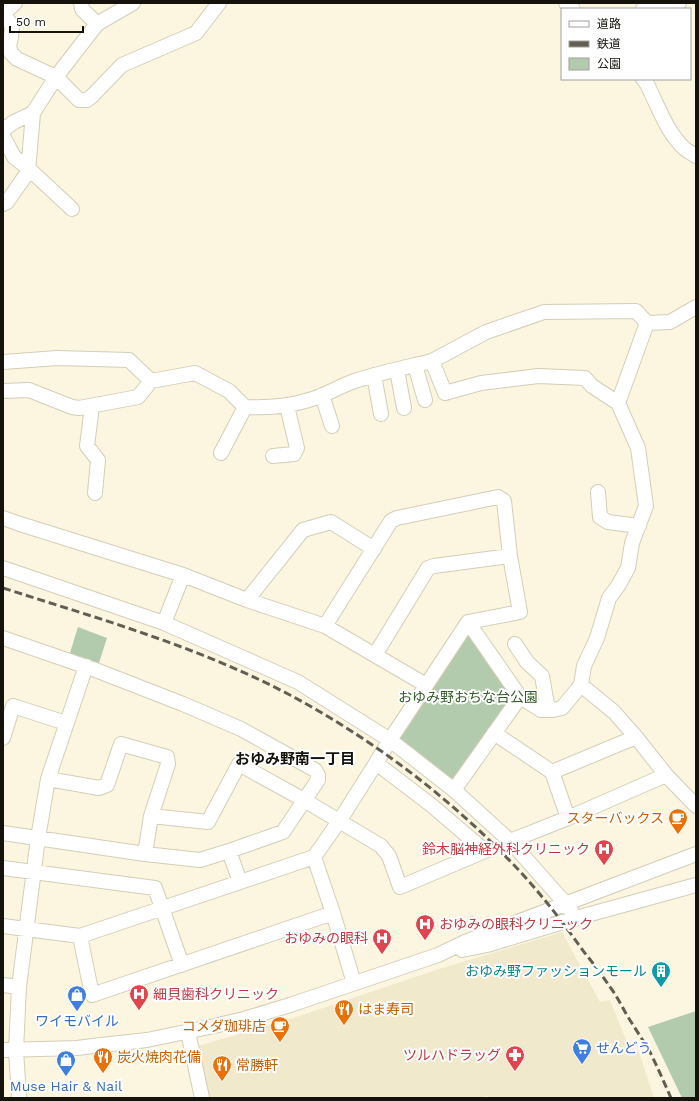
<svg xmlns="http://www.w3.org/2000/svg" width="699" height="1101" font-family="'Work Sans','Noto Sans JP',sans-serif">
<style>
.built{fill:#f1e9cc}
.green{fill:#b3cbad}
.lines{fill:none;stroke-linecap:round;stroke-linejoin:round}
.minor-casing{stroke:#d3ceb8;stroke-width:16}
.minor{stroke:#fff;stroke-width:14}
.rail{stroke:#625e52;stroke-width:3;stroke-dasharray:8 4;stroke-linecap:butt}
.labels{text-anchor:middle;dominant-baseline:central;stroke-width:4;stroke-linejoin:round;paint-order:stroke}
.park-label{font-size:14px;fill:#345c29;stroke:#fff}
.food-label{font-size:14px;fill:#c56008;stroke:#fff;text-anchor:start}
.health-label{font-size:14px;fill:#be3a42;stroke:#fff;text-anchor:end}
.culture-label{font-size:14px;fill:#0d838f;stroke:#fff;text-anchor:end}
.shop-label{font-size:14px;fill:#366cbe;stroke:#fff}
.neighbourhood-label{font-size:15px;font-weight:bold;fill:#14120b;stroke:#fff}
</style>
<rect width="100%" height="100%" fill="#fcf6e0"/>
<path class="built" d="M562,932L600,1002L610,1000L629,1047L639,1052L654,1098H493L485,1096L481,1098H208L198,1046L290,1019L436,970Z"/>
<path class="green" d="M78,627L107,638L98,666L69,656Z
M467,627L514,696L455,783L395,738Z
M696,1011V1098H682L648,1027Z"/>
<g class="lines">
<g class="minor-casing">
<path id="minor" d="M81,3L82,9L97,24
M566,3L573,9
M643,9L679,3
M3,12L12,26L11,37L9,46L11,53L17,59L56,77L79,100H87L92,96L122,65L196,33L219,3
M4,13L15,3
M643,79L647,84C658,106 667,133 685,149C689,152 693,154 696,156
M33,113L14,122L4,129L3,136L14,157L28,168L72,209
M3,204L7,202L28,172L33,113L56,77L97,24L133,3
M647,323L670,322L696,307
M3,362L57,358L129,360L151,381L195,373L229,391L245,407C272,408 293,406 318,397C331,392 344,384 358,380C382,372 408,367 432,361
M415,365L425,400
M397,370L404,408
M374,375L381,414
M3,391L29,390L72,407L79,408L138,397L151,381
M322,395L332,426
M92,406L87,446L98,460L95,493
M221,453L245,407
M273,456L294,454L297,448L287,406
M598,492L600,517L608,522L639,526
M3,518L20,524L183,575L247,600L325,626L426,685
M3,568L164,623L298,682L390,740L454,790L510,841L565,903L576,918
M247,600L303,530L331,522L374,549
M468,622L520,697L541,710H553L562,708L581,685L584,666L597,638L609,598L618,586L628,568L632,543L646,506L638,448L618,403L592,386L585,378L538,376L481,383L445,393L432,361L486,332L544,312L636,311L647,323L618,403
M164,623L183,575
M325,626L391,521L397,518L498,497L504,501L510,556L520,612L468,622L390,740L376,763
M3,638L93,669L183,704L241,729L315,770L318,775V780L283,832L229,851L200,860L145,854L3,833
M515,644L527,662L542,676L548,710
M375,655L428,568L434,566L510,556
M581,685L614,712L636,737L666,775L696,806
M494,733L552,772L568,818
M3,738L13,706L66,723
M552,772L636,737
M48,779L99,788L107,785L121,744L167,757L168,764L151,816L145,854
M454,790L520,697
M510,841L568,818L666,775
M229,851L240,882
M314,857L333,913L354,983
M3,868L155,888L182,965
M3,926L80,936L92,995L333,913
M80,936L314,857L340,820L376,763L430,804L485,851L400,887L389,856L381,846L304,800L239,764L208,822L151,816
M462,950L487,945L576,918L696,885
M3,985L19,987
M188,1032L202,1098
M3,1050L77,1048L101,1045L147,1040L214,1026L244,1019L290,1005L438,955L465,942L696,854
M19,1098L16,1050L19,987L38,838L48,779L86,666"/>
</g>
<use href="#minor" class="minor"/>
<path class="rail" d="M3,588C100,619 199,647 290,695C372,739 448,796 512,863C539,891 562,921 584,952C593,963 602,975 610,987C617,996 622,1007 628,1017C635,1028 642,1039 649,1050C657,1066 664,1082 671,1098"/>
</g>
<defs>
<g id="cafe-pin" transform="scale(1)"><path d="M0 17L-7.5 6A9.5 9.5 0 1 1 7.5 6Z" fill="#e8710a" stroke="#fff"/><path d="M-5.5-4.5H6V0H3Q3 3.5 0 3.5H-2.5Q-5.5 3.5-5.5 0ZM3-3.2v2h1.7v-2ZM-6 4.5H4V6H-6Z" fill="#fff"/></g>
<g id="hospital-pin" transform="scale(1)"><path d="M0 17L-7.5 6A9.5 9.5 0 1 1 7.5 6Z" fill="#e0444e" stroke="#fff"/><path d="M-5-5h3v3.5h4V-5h3V5h-3V1.5h-4V5h-3Z" fill="#fff"/></g>
<g id="building-pin" transform="scale(1)"><path d="M0 17L-7.5 6A9.5 9.5 0 1 1 7.5 6Z" fill="#0f9aa8" stroke="#fff"/><path d="M-4-6H4V6H1V3H-1V6H-4ZM-2.5-4.3h1.7v1.8h-1.7ZM.8-4.3h1.7v1.8H.8ZM-2.5-1h1.7V.8h-1.7ZM.8-1h1.7V.8H.8Z" fill="#fff"/></g>
<g id="shop-pin" transform="scale(1)"><path d="M0 17L-7.5 6A9.5 9.5 0 1 1 7.5 6Z" fill="#3f7fe0" stroke="#fff"/><path d="M-5-2.5h2.3a2.7 3.5 0 0 1 5.4 0H5L5.5 6h-11ZM-1.5-2.5h3a1.5 2.3 0 0 0-3 0Z" fill="#fff"/></g>
<g id="restaurant-pin" transform="scale(1)"><path d="M0 17L-7.5 6A9.5 9.5 0 1 1 7.5 6Z" fill="#e8710a" stroke="#fff"/><path d="M-5-6h1v4h1v-4h1v4h1v-4h1v5L-1.5 .5V6h-2V.5L-5-1ZM5-6V6H3V1.5H1.5Q1.5-4 5-6Z" fill="#fff"/></g>
<g id="supermarket-pin" transform="scale(1)"><path d="M0 17L-7.5 6A9.5 9.5 0 1 1 7.5 6Z" fill="#3f7fe0" stroke="#fff"/><path d="M-6-5.5h2.5l.6 2H6L4.5 2H-2.5L-4.4-4H-6ZM-1.5 3.2a1.3 1.3 0 1 0 .1 0ZM3 3.2a1.3 1.3 0 1 0 .1 0Z" fill="#fff"/></g>
<g id="pharmacy-pin" transform="scale(1)"><path d="M0 17L-7.5 6A9.5 9.5 0 1 1 7.5 6Z" fill="#e0444e" stroke="#fff"/><path d="M-2-6h4v4h4v4h-4v4h-4v-4h-4v-4h4Z" fill="#fff"/></g>
</defs>
<g fill-rule="evenodd">
<use href="#cafe-pin" x="678" y="818"/>
<use href="#hospital-pin" x="604" y="849"/>
<use href="#hospital-pin" x="425" y="924"/>
<use href="#hospital-pin" x="382" y="938"/>
<use href="#building-pin" x="661" y="971"/>
<use href="#hospital-pin" x="139" y="994"/>
<use href="#shop-pin" x="77" y="995"/>
<use href="#restaurant-pin" x="344" y="1009"/>
<use href="#cafe-pin" x="280" y="1026"/>
<use href="#supermarket-pin" x="582" y="1048"/>
<use href="#pharmacy-pin" x="515" y="1055"/>
<use href="#restaurant-pin" x="103" y="1057"/>
<use href="#shop-pin" x="66" y="1060"/>
<use href="#restaurant-pin" x="222" y="1065"/>
</g>
<g class="labels">
<g class="park-label">
<text x="468" y="697">おゆみ野おちな台公園</text>
</g>
<g class="food-label">
<text x="664" y="818" text-anchor="end">スターバックス</text>
<text x="358" y="1009">はま寿司</text>
<text x="266" y="1026" text-anchor="end">コメダ珈琲店</text>
<text x="117" y="1057">炭火焼肉花備</text>
<text x="236" y="1065">常勝軒</text>
</g>
<g class="health-label">
<text x="590" y="849">鈴木脳神経外科クリニック</text>
<text x="439" y="924" text-anchor="start">おゆみの眼科クリニック</text>
<text x="368" y="938">おゆみの眼科</text>
<text x="153" y="994" text-anchor="start">細貝歯科クリニック</text>
<text x="501" y="1055">ツルハドラッグ</text>
</g>
<g class="culture-label">
<text x="647" y="971">おゆみ野ファッションモール</text>
</g>
<g class="shop-label">
<text x="77" y="1021">ワイモバイル</text>
<text x="596" y="1048" text-anchor="start">せんどう</text>
<text x="66" y="1086">Muse Hair &amp; Nail</text>
</g>
<g class="neighbourhood-label">
<text x="295" y="759">おゆみ野南一丁目</text>
</g>
</g>
<rect width="699" height="1101" fill="none" stroke="#14120b" stroke-width="8"/>
<rect x="561" y="8" width="130" height="72" fill="#ffffff" stroke="#a1a09d"/>
<rect x="569" y="21" width="20" height="6" fill="#ffffff" stroke="#a1a09d"/>
<text x="597" y="28" font-size="12" fill="#14120b">道路</text>
<rect x="569" y="41" width="20" height="6" fill="#625e52" stroke="#a1a09d"/>
<text x="597" y="48" font-size="12" fill="#14120b">鉄道</text>
<rect x="569" y="58" width="20" height="12" fill="#b3cbad" stroke="#a1a09d"/>
<text x="597" y="68" font-size="12" fill="#14120b">公園</text>
<path d="M10 26v6h73v-6" fill="none" stroke="#14120b" stroke-width="2"/>
<text x="16" y="26" font-size="12" fill="#14120b" stroke="#ffffff" stroke-width="3" paint-order="stroke">50 m</text>
</svg>
